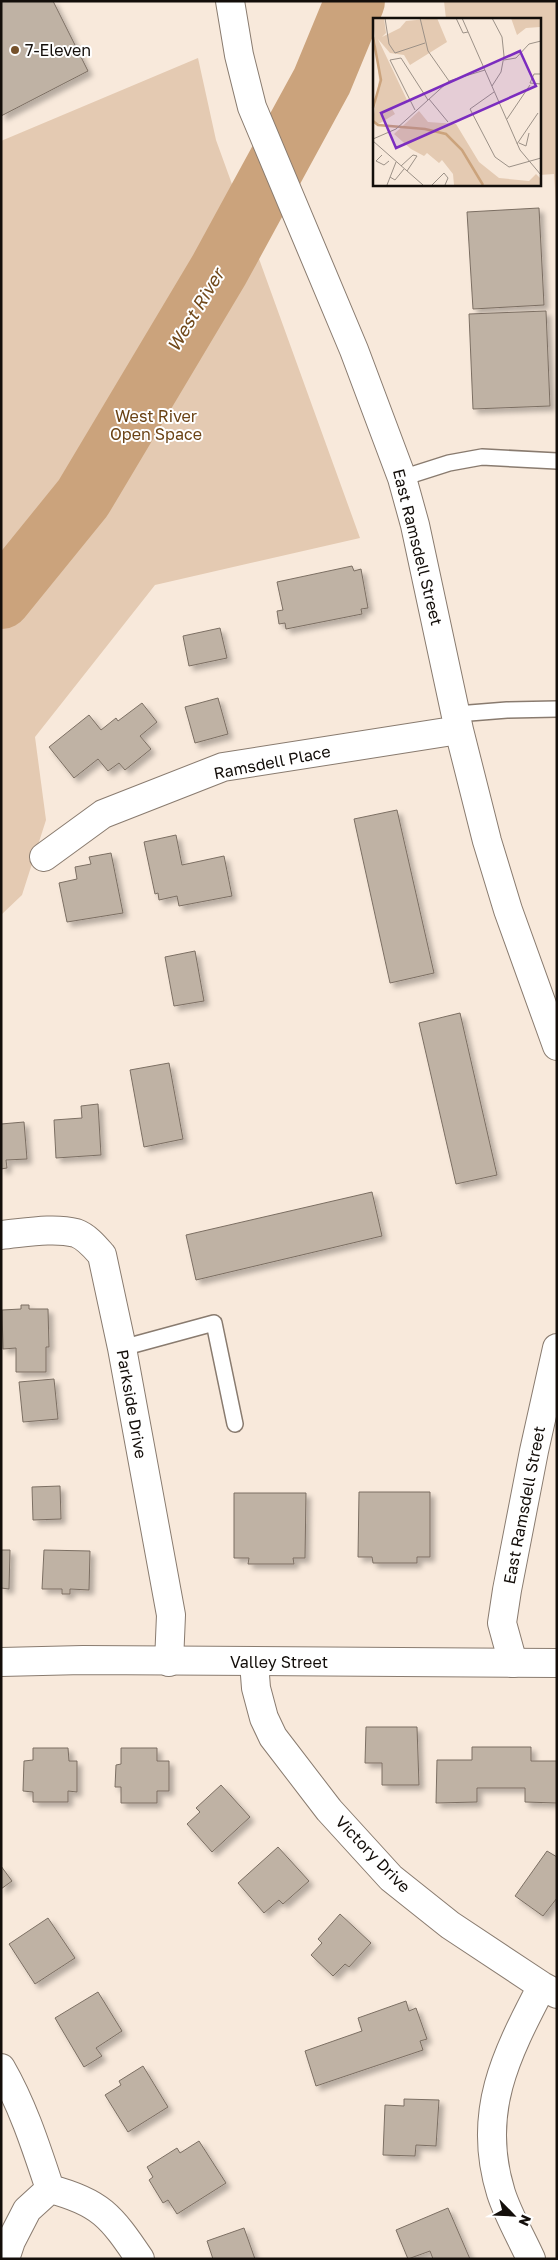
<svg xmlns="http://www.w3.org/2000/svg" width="558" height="2260" font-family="'Golos Text',sans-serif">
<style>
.green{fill:#e4cab2}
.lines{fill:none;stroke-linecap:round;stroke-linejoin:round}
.river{stroke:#cba37c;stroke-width:60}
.building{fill:#bfb2a4;stroke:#7c6f63;filter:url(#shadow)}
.lane-casing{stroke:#897b6f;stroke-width:18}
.street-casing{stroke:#897b6f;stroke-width:30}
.secondary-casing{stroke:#897b6f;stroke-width:30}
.lane{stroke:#fff;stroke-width:15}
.street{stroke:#fff;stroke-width:28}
.secondary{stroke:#fff;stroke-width:28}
.poi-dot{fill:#75512b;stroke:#fff;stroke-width:2}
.labels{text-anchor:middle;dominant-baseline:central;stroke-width:4;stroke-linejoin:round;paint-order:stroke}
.poi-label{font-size:16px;fill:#130e0a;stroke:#fff;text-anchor:start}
.park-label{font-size:16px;fill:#6a4214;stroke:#fff}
.street-label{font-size:16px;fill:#130e0a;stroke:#fff}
.water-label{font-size:18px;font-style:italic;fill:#71491b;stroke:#fff}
.inset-river{fill:none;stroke:#cba37c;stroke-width:2.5}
.inset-road{fill:none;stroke:#9c9187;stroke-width:1}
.view{fill:#7b2cbf;fill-opacity:0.15;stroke:#7b2cbf;stroke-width:2.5}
.inset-edge{fill:none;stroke:#130e0a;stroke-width:2.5}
</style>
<defs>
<filter id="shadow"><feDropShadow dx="4.5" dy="4.5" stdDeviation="2.5" flood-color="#0004"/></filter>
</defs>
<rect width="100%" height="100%" fill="#f8e9db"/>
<path class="green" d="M444,1H557V217L554,174L539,175V19H446Z
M198,58L216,140L360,538L155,585L35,737L46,820L22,895L1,915V141Z"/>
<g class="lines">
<path class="river" d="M1,599L83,498L219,270L322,81L355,1"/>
</g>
<path class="building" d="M1,1H53L88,71L1,116Z
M539,208L544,305L473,309L467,212Z
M546,311L550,406L473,409L469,314Z
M352,566L354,571L361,569L368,608L361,609L362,614L286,629L285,623L279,624L277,611L283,610L277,582Z
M220,628L227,658L189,666L183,636Z
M218,698L228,734L195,743L185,707Z
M142,703L157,722L140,736L151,749L125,770L119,763L108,771L98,759L74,778L49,747L89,715L101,730L116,718L118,721Z
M397,810L434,973L390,983L354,819Z
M176,835L182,865L224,856L232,896L179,906L177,896L159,900L158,893L155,894L144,842Z
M111,853L123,913L67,922L59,883L77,879L75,867L91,864L89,857Z
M195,951L204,1001L174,1006L165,957Z
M460,1013L497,1175L456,1184L419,1023Z
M169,1063L183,1139L144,1147L130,1070Z
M98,1104L101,1155L56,1158L54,1120L82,1118L81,1106Z
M24,1122L27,1159L6,1160L7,1168L1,1169V1124Z
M372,1192L382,1236L196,1280L186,1235Z
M21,1305H29V1309H48L49,1347H46V1372H16V1348L3,1349L2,1310L21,1309Z
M54,1379L58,1419L23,1422L19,1382Z
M60,1486L61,1519L33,1520L32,1487Z
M359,1492H430V1557H417V1563H373L372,1557H358Z
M234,1493H306L305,1558H293L294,1564H248L249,1558H234Z
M1,1550H10L9,1589L1,1588Z
M44,1550L90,1551L89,1590L70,1589V1594H62V1589H42Z
M366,1727H417L419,1785H382V1763H365Z
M472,1747H531V1761H557V1803L525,1802V1788H477V1802L436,1803L437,1760H472Z
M33,1748H68L69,1761H77V1792L68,1791V1802H33V1792L23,1791L24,1761L33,1760Z
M121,1748H157V1761H169V1791H157V1803H121V1787H115L116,1765L121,1764Z
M221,1785L250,1817L212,1852L187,1824L200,1812L196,1808Z
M278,1847L309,1881L283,1904L279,1900L264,1913L238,1883Z
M547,1851L557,1857V1898L543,1916L515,1896Z
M1,1866L12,1881L1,1889Z
M340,1914L371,1943L349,1967L345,1964L333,1976L311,1955L322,1943L318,1939Z
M48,1918L75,1958L35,1984L9,1944Z
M98,1992L122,2031L96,2048L102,2056L84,2067L55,2018Z
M406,2001L409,2011L416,2008L427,2039L420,2041L423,2050L316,2086L305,2051L362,2031L358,2018Z
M143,2066L168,2107L128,2132L105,2095L121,2085L119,2081Z
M404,2099L439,2100L436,2146L416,2145L415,2156L383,2155L385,2105L404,2106Z
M199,2141L226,2183L177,2214L168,2200L163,2203L149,2180L153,2177L147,2167L177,2148L180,2153Z
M448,2208L470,2259H433L430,2251L408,2259L396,2230Z
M244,2228L255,2259H213L207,2241Z"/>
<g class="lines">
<g class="lane-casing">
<path id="lane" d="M402,478L449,463L482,457L557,461
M457,714L507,710L557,709
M122,1348L214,1323L235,1424"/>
</g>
<g class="street-casing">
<path id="street" d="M230,1L239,55L252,107L354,350L402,478L415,525L459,730L487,841L508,910L557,1046
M44,857L103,814L223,767L459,730
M1,1235C24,1233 53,1227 76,1233C87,1237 95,1247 102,1255L122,1348L171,1615L169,1662
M254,1662L256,1688L264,1718L273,1737L329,1810L391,1878L450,1925L542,1986L557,1994
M513,1663L502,1623L507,1590L534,1451L557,1348
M1,2068C23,2106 36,2147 50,2189
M5,2259L11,2241L27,2210L50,2189C100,2202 111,2216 140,2259
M531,2259C521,2237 508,2215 501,2193C476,2113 506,2055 542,1986"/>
</g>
<g class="secondary-casing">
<path id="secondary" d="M1,1662L83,1660L557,1663"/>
</g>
<use href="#lane" class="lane"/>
<use href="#street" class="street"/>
<use href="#secondary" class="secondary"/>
</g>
<circle class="poi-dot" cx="15" cy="50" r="5"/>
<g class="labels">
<g class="poi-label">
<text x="25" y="50">7-Eleven</text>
</g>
<g class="park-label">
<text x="156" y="416">West River<tspan x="156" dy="18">Open Space</tspan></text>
</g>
<g class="street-label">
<text transform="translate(418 547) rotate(76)">East Ramsdell Street</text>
<text transform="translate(272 762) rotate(-11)">Ramsdell Place</text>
<text transform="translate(132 1404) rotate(80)">Parkside Drive</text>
<text transform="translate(524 1505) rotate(-79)">East Ramsdell Street</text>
<text x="279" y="1662">Valley Street</text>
<text transform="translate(373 1854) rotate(46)">Victory Drive</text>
</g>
<g class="water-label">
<text transform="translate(195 310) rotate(-59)">West River</text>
</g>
</g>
<g transform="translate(373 18)">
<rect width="168" height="168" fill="#f8e9db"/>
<path d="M0,0H11L13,15L9,19L27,10L33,3L64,0L74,24L37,47L31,37L17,35L5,21L34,82L19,91L22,96L4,107L0,103L6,62ZM138,0H167V9L153,10L144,17ZM46,93L55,104L83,106L106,144L126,160L156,163L163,156L167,160V167H81L80,156L69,142L66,145L54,135L51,138L38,131L21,116Z" fill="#e4cab2"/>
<path class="inset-river" d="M0,19L8,62L0,90M0,103L5,107L52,111L73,116L89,132L110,167"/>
<path class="inset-road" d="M12,0L16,26L22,35L52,25M47,0L55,33L76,63M83,0L90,15L95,14M89,0L147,132L168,157M131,42L143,40L156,26L168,23M168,56H161L157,65L168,66M119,68L128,54L131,38L129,19L119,0M121,74L97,91L122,139L136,149L168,140M56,81L75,104M42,92L17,42L28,40L55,82M134,101L157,67M0,121L23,111L76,63L112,52M0,123L50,167M146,125L153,128L156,115M144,126L165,95M9,137L3,143L11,147L16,143M28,148L40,137L44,138L34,153M17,159L22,162L31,151M14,167L23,144M59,167L71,155L75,160L72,167"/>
<path class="view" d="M147,33L163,68L23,130L8,95Z"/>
<rect width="168" height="168" class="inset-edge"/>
</g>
<rect width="558" height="2260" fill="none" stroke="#130e0a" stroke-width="5"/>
<g transform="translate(513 2215) rotate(114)" stroke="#ffffff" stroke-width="4" paint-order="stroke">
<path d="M0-4L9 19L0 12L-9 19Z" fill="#130e0a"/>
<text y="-8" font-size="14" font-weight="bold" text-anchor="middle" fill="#130e0a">N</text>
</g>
</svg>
